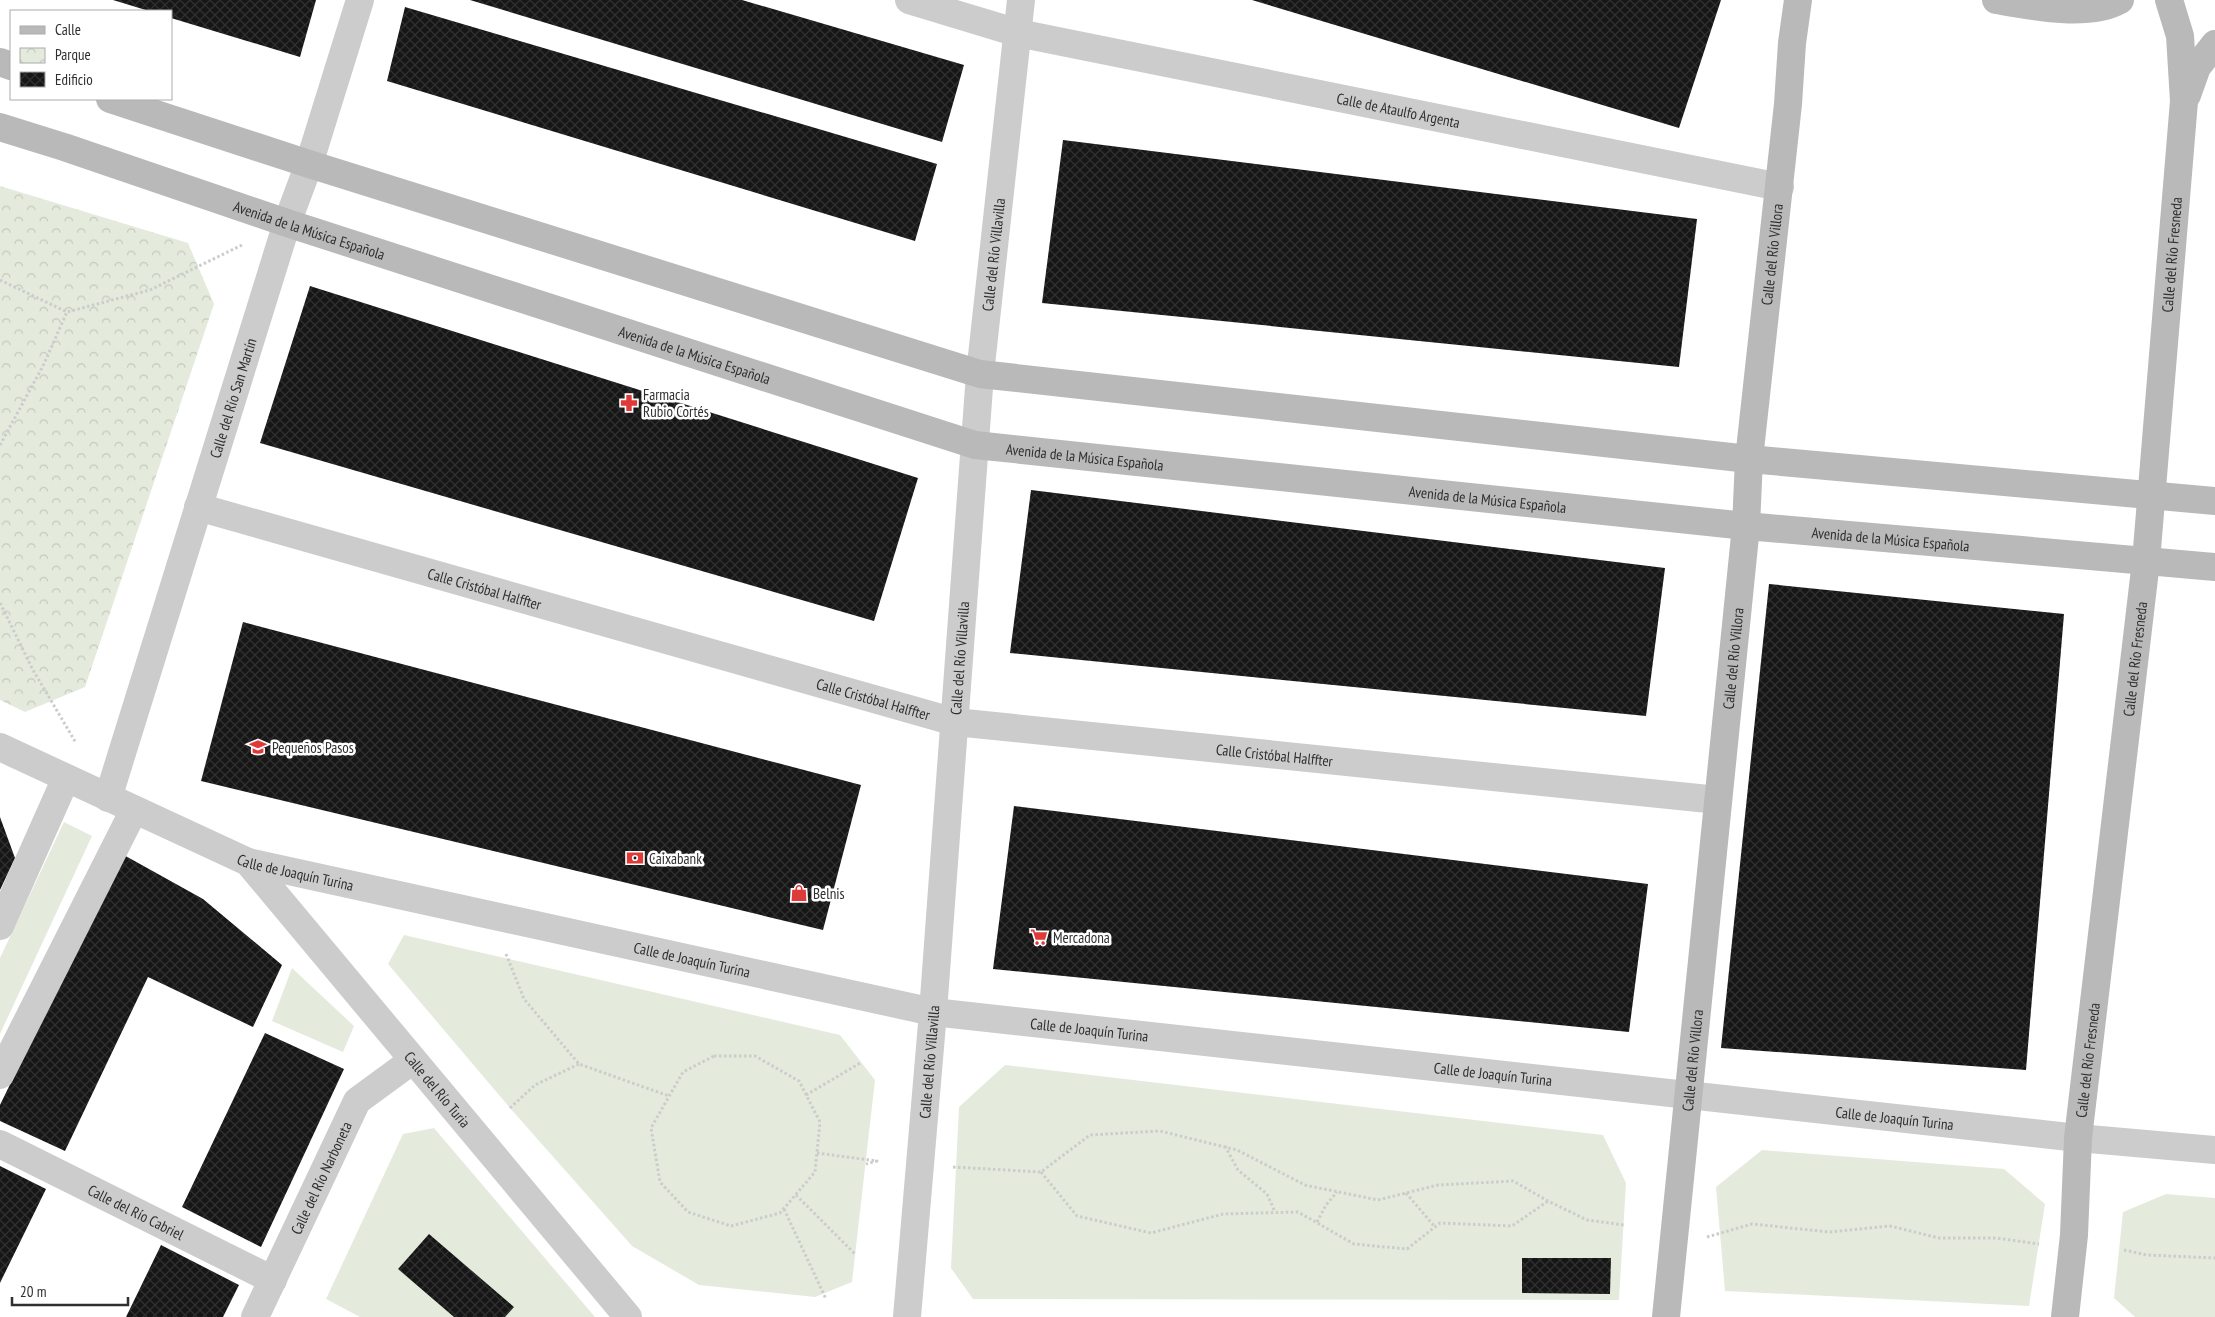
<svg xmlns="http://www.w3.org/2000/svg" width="2215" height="1317" font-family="'PT Sans Narrow',sans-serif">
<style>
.green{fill:#e4ebdd}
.park{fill:url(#park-crowns)}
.building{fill:url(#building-cross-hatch)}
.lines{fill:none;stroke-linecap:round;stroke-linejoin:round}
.path{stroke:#ccc;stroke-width:3;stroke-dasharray:2.5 2.5;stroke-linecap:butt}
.street{stroke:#ccc;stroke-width:28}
.secondary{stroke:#b9b9b9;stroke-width:28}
.labels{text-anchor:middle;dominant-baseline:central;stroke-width:5;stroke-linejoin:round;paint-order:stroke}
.street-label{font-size:15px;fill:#2f2f2f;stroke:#fff}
.poi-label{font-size:15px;fill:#2f2f2f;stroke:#fff;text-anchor:start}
</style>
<defs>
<pattern id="park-crowns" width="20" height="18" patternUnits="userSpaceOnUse" patternTransform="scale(1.25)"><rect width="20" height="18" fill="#e4ebdd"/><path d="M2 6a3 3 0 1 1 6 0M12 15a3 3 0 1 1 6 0" fill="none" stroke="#c4cabe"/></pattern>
<pattern id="building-cross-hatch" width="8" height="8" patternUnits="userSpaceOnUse" patternTransform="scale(1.25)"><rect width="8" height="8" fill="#161616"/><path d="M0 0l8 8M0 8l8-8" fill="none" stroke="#303030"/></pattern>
</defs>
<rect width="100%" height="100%" fill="#fff"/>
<path class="green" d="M64,822L92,836L0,1034V958Z
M404,935L840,1035L875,1080L852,1282L815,1297L699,1285L632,1246L510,1108L388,964Z
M292,968L354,1026L343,1052L272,1021Z
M1005,1065L1603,1135L1626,1183L1619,1300L973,1299L951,1268L959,1107Z
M434,1128L595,1317H360L326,1299L403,1134Z
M1762,1150L2004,1169L2045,1204L2029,1306L1725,1291L1716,1187Z
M2166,1194L2215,1198V1317H2135L2114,1298L2123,1212Z"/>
<path class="park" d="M0,186L188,243L214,304L85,687L25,712L0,700Z"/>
<path class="building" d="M113,0H316L300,57L171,18V11H149Z
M470,0H742L964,65L942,142Z
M1252,0H1721L1679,128Z
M405,7L937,164L915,241L387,81Z
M1063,140L1697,219L1679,367L1042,303Z
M310,286L918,478L874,621L260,443Z
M1031,490L1665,568L1646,716L1010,653Z
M1769,584L2064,614L2026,1070L1721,1048Z
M243,622L861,785L823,930L201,781Z
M1014,806L1648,884L1629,1032L993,969Z
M0,817L15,858L0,890Z
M122,854L203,899L282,965L253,1027L148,977L65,1151L0,1121V1105Z
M265,1033L344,1069L261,1247L182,1207Z
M0,1166L46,1189L0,1283Z
M429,1234L514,1307L505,1317H454L398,1269Z
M161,1245L239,1285L223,1317H126Z
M1522,1258H1611L1610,1294L1522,1293Z"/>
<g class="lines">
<path class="path" d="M0,280L67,312L150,290L244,244
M0,445L43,366L67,312
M0,603L33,670L76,743
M506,954L524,999L579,1064L669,1096
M714,1056H755L799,1081L820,1122L815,1172L780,1213L731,1226L688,1212L660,1182L651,1128L683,1072Z
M806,1095L862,1062
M510,1108L535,1085L579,1064
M1225,1146L1238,1170L1267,1194L1275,1212
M817,1153L877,1161L866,1164
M953,1167L1041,1172L1090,1135L1160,1131L1237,1150L1305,1185L1378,1200L1438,1185L1513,1181L1548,1201L1587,1220L1624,1225
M1041,1172L1077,1216L1151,1233L1223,1214L1298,1212L1354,1244L1407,1249L1440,1223L1512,1226L1548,1201
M1406,1193L1435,1227
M796,1195L856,1255
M784,1209L826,1299
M1317,1222L1326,1205L1337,1192
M1707,1237L1752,1224L1830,1232L1890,1226L1939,1238H1996L2039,1244
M2124,1250L2147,1255L2215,1258"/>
<g class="street">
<path id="s1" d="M909,0L1018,33L1780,187"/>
<path id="s2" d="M198,507L955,722L1718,800"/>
<path id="s3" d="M0,747L248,862L933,1012L2078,1138L2215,1150"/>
<path id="s4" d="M108,798L287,223L309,164L360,0"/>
<path id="s5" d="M248,862L628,1317"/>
<path d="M0,926L66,778"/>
<path d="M0,1075L134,810"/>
<path id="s6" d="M0,1144L273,1280"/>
<path id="s7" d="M255,1317L357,1101L413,1060"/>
<path id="s8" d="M907,1317L933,1012L980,374L1021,0"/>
</g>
<g class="secondary">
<path d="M1996,0C2031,6 2088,18 2120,0"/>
<path d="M0,62L11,66"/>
<path d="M2187,95L2197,67L2215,44"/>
<path d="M110,99L309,164L980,374L1749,459L2215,501"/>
<path id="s9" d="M0,127L64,147L287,223L975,445L1746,526L2215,567"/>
<path id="s10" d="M1666,1317L1746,526L1749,459L1788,104L1792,43L1798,0"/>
<path id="s11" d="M2065,1317L2074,1235L2078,1138L2146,561L2184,101L2180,36L2169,0"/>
</g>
</g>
<defs>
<g id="pharmacy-bare" transform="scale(1.35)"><path d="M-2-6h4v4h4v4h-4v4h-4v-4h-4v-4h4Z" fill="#dd3a39" stroke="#fff" stroke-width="2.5" paint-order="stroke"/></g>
<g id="school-bare" transform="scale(1.35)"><path d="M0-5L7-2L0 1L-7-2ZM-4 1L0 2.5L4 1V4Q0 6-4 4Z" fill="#dd3a39" stroke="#fff" stroke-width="2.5" paint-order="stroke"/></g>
<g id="bank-bare" transform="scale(1.35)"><path d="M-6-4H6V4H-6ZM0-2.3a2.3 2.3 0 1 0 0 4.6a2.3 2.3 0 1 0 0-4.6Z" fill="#dd3a39" stroke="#fff" stroke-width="2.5" paint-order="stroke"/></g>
<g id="shop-bare" transform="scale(1.35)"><path d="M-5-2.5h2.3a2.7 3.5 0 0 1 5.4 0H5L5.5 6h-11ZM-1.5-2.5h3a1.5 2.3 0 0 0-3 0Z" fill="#dd3a39" stroke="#fff" stroke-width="2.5" paint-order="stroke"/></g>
<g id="supermarket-bare" transform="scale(1.35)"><path d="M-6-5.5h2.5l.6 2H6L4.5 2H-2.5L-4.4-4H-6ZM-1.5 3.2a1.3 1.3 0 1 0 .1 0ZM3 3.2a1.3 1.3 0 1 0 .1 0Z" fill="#dd3a39" stroke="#fff" stroke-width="2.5" paint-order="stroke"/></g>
</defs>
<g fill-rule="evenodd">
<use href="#pharmacy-bare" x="629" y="403"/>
<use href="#school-bare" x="258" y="747"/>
<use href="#bank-bare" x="635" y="858"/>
<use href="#shop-bare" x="799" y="893"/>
<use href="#supermarket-bare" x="1039" y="937"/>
</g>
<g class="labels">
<g class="street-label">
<text stroke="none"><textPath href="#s1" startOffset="502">Calle de Ataulfo Argenta</textPath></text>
<text stroke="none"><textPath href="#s9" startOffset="326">Avenida de la Música Española</textPath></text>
<text stroke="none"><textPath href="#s8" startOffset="1066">Calle del Río Villavilla</textPath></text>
<text stroke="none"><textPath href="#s10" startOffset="1068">Calle del Río Villora</textPath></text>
<text stroke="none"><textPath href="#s11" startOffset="1068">Calle del Río Fresneda</textPath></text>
<text stroke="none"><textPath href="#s9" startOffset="731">Avenida de la Música Española</textPath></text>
<text stroke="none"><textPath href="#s4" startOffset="419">Calle del Río San Martín</textPath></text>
<text stroke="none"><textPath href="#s9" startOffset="1136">Avenida de la Música Española</textPath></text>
<text stroke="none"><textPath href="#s9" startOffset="1541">Avenida de la Música Española</textPath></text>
<text stroke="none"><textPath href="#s9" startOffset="1946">Avenida de la Música Española</textPath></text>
<text stroke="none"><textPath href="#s2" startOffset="298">Calle Cristóbal Halffter</textPath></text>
<text stroke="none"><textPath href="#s8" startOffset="661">Calle del Río Villavilla</textPath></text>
<text stroke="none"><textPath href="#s10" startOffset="662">Calle del Río Villora</textPath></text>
<text stroke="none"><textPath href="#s11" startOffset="662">Calle del Río Fresneda</textPath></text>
<text stroke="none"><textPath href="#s2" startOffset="702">Calle Cristóbal Halffter</textPath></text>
<text stroke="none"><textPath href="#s2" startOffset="1108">Calle Cristóbal Halffter</textPath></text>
<text stroke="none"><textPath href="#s3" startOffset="322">Calle de Joaquín Turina</textPath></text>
<text stroke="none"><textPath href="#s3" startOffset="728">Calle de Joaquín Turina</textPath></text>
<text stroke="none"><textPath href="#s3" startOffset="1132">Calle de Joaquín Turina</textPath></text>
<text stroke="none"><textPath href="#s10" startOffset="258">Calle del Río Villora</textPath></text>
<text stroke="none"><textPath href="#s11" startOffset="258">Calle del Río Fresneda</textPath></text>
<text stroke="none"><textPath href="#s8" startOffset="256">Calle del Río Villavilla</textPath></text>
<text stroke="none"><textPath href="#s3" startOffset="1538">Calle de Joaquín Turina</textPath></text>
<text stroke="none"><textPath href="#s5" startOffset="296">Calle del Río Turia</textPath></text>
<text stroke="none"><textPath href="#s3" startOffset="1942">Calle de Joaquín Turina</textPath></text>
<text stroke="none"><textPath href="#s7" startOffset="154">Calle del Río Narboneta</textPath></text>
<text stroke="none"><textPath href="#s6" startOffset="152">Calle del Río Cabriel</textPath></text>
</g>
<g class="poi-label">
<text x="643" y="394">Farmacia<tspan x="643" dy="17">Rubio Cortés</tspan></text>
<text x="272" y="747">Pequeños Pasos</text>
<text x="649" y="858">Caixabank</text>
<text x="813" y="893">Belnis</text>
<text x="1053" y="937">Mercadona</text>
</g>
</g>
<rect x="10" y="10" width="162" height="90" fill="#ffffff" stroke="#acacac"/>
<rect x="20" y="26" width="25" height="8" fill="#b9b9b9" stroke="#acacac"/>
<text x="55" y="35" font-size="15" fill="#2f2f2f">Calle</text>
<rect x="20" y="48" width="25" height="15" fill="url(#park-crowns)" stroke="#acacac"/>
<text x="55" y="60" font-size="15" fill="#2f2f2f">Parque</text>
<rect x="20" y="72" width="25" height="15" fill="url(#building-cross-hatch)" stroke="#acacac"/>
<text x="55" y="85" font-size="15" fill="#2f2f2f">Edificio</text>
<path d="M12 1297v8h116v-8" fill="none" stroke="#2f2f2f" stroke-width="2.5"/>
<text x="20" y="1297" font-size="15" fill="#2f2f2f" stroke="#ffffff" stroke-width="4" paint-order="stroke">20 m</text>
</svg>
